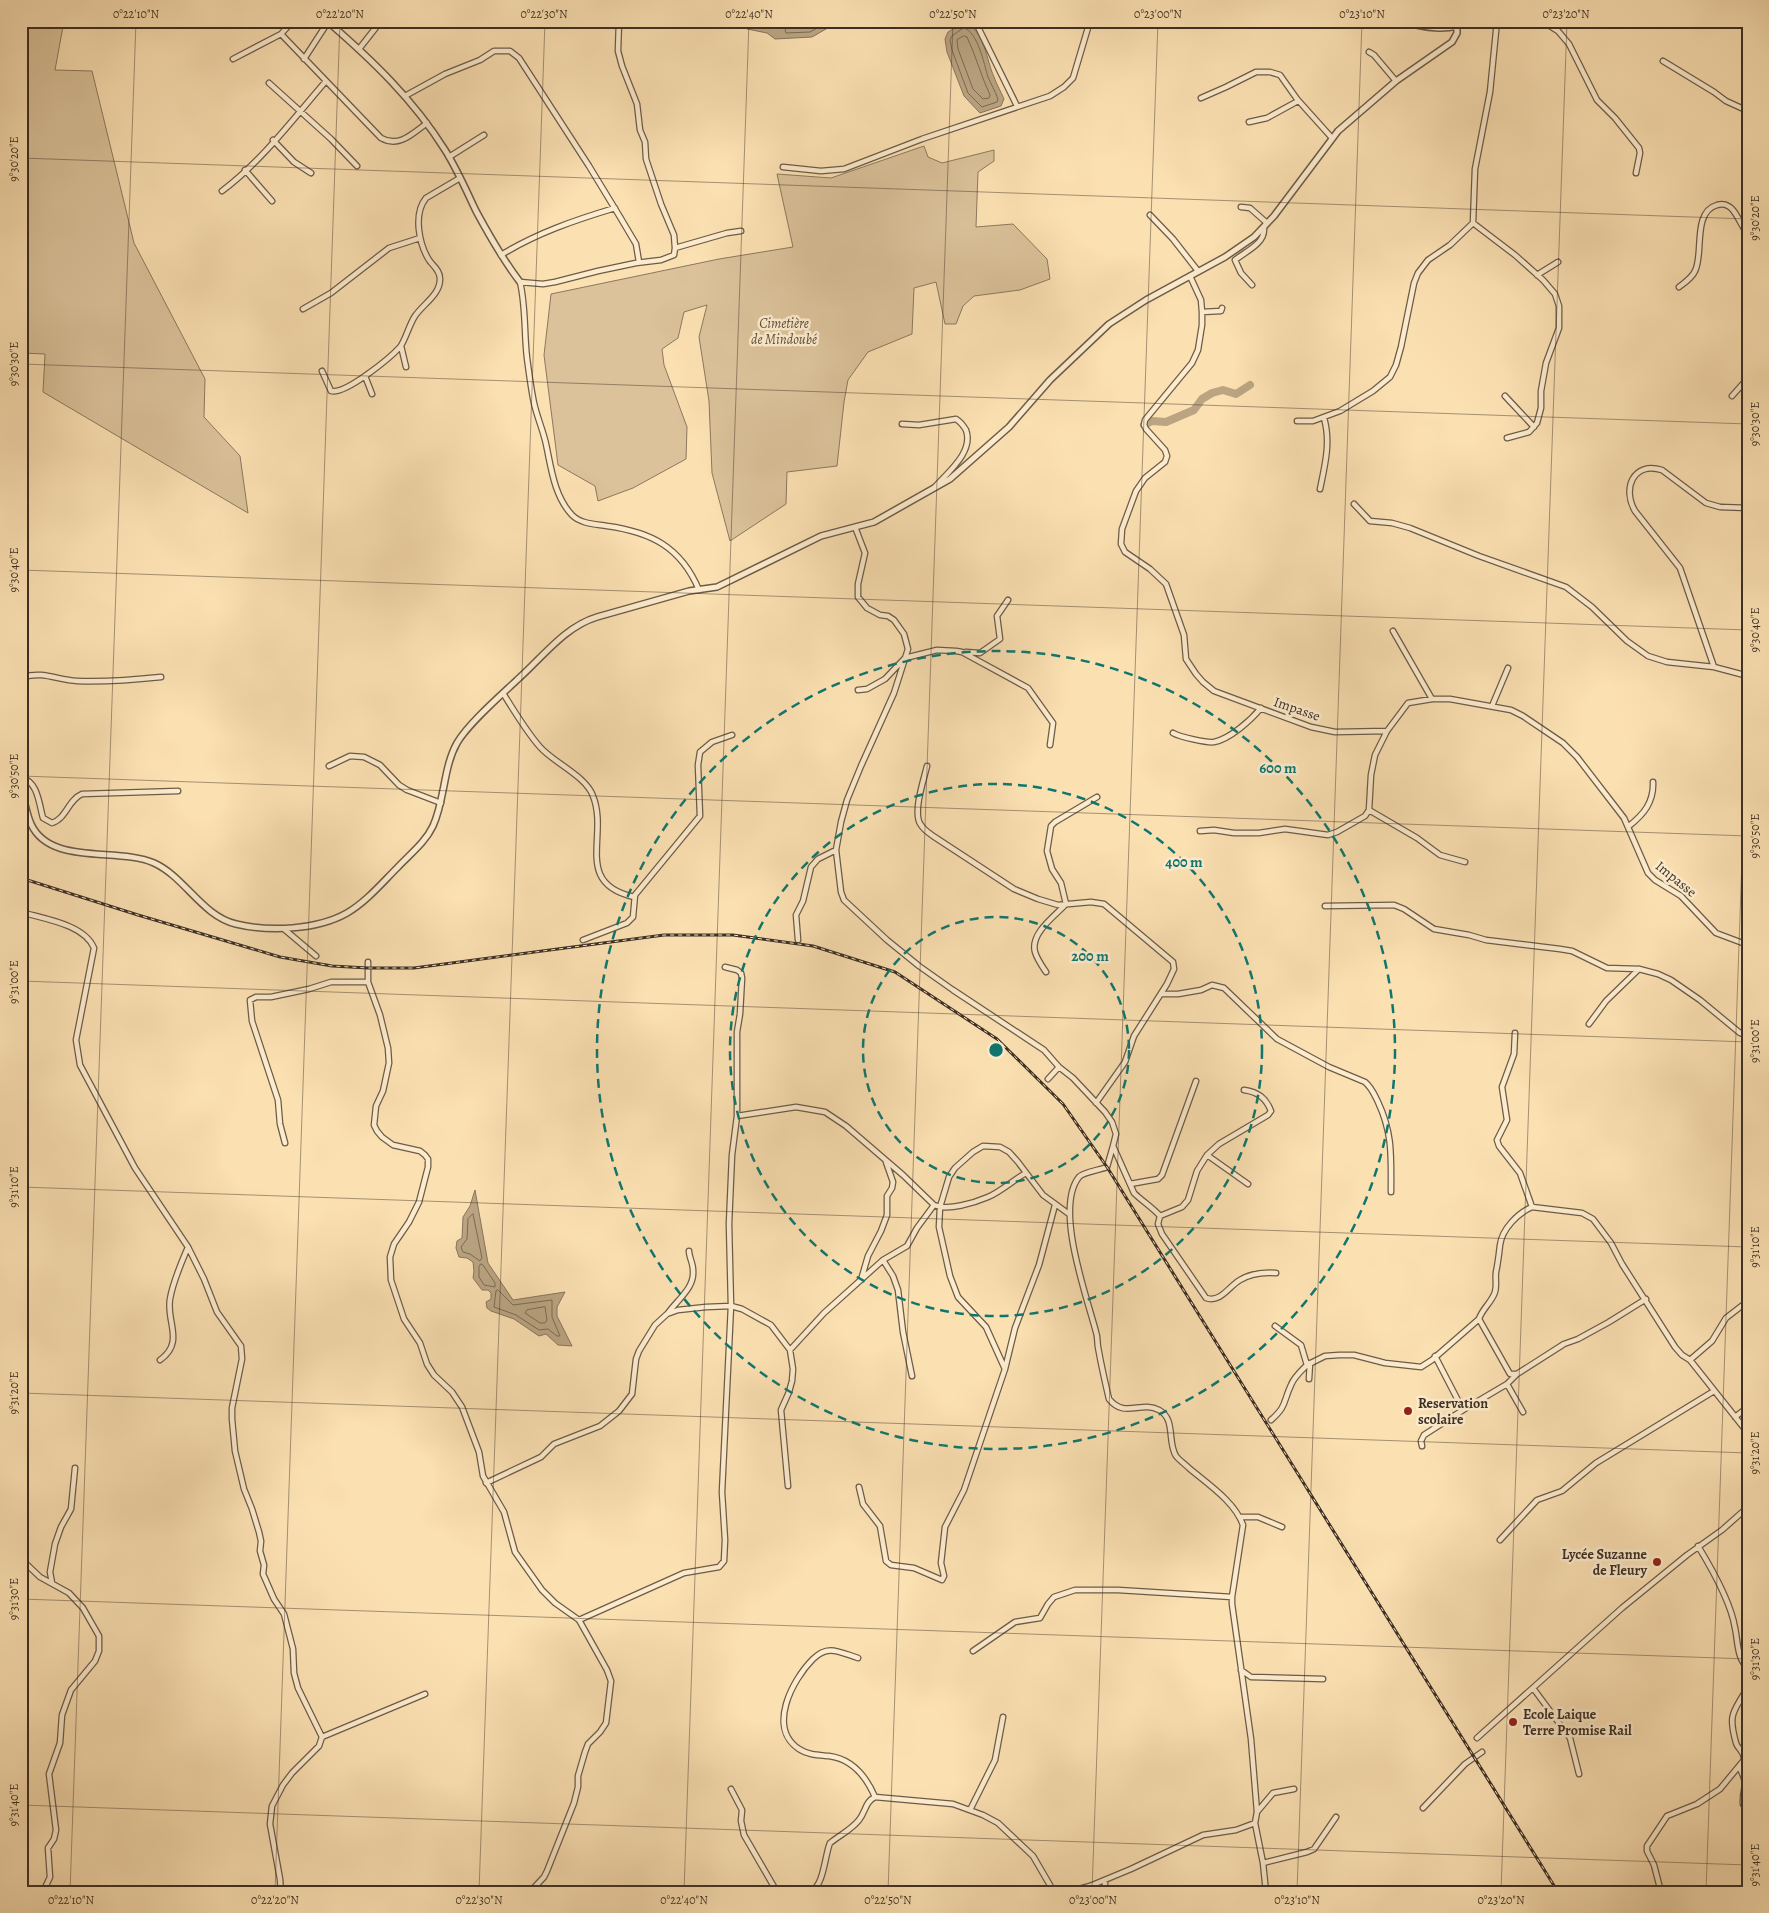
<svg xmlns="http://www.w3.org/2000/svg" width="1769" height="1913" font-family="Alegreya,serif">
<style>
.green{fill:#dbc29a;stroke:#8c785f}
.water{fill:#baa482;stroke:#88755c}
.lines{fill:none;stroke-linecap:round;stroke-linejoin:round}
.shore{stroke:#7b6a53;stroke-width:1}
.river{stroke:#baa482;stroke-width:8}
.minor-casing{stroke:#6c5b48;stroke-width:7}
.tertiary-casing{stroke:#6c5b48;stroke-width:8}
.minor{stroke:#fcebcd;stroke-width:4.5}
.tertiary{stroke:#fcebcd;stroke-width:5}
.rail-casing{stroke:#3c2f24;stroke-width:3}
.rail{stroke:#fcebcd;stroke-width:1;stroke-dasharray:4;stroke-linecap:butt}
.ticks{fill:none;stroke:#3c2f24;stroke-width:1;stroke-opacity:0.45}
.ring{fill:none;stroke:#0f766e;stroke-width:2.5;stroke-dasharray:9 6}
.poi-dot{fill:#8f2418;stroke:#fcebcd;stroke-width:2}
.labels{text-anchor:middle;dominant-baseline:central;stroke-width:5;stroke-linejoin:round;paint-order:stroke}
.park-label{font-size:14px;font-style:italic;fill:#5c4c3c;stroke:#fcebcd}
.street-label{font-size:14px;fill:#3c2f24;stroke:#fcebcd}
.poi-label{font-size:14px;font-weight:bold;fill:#3c2f24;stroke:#fcebcd;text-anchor:start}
.centre{fill:#0f766e;stroke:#fcebcd;stroke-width:2.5}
.ring-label{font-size:15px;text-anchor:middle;font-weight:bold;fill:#0f766e;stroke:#fcebcd;stroke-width:5;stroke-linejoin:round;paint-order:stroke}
.neatline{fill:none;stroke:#3c2f24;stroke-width:2}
.ticks-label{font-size:12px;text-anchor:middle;fill:#3c2f24}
</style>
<rect width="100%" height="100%" fill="#fbe0b2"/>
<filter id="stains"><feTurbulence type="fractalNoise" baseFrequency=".004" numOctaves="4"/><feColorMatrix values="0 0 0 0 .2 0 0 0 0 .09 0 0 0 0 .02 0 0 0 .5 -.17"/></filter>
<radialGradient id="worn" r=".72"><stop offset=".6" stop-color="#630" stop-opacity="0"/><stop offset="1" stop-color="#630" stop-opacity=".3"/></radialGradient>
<path class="green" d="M21,21H64L55,70L92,71L134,243L205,379L204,417L240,456L248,513L43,392L45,354L21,353Z
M924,146L928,157L942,163L994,150V161L978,172L976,227L1013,224L1047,259L1050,279L1020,290L974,296L963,306L956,324H945L936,282L914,288L912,334L868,352L848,380L844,402L837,466L787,472L786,504L730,541L712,473L709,401L699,337L707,305L684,312L678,338L662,349L664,365L687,427L686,459L633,488L598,501L595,486L558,465L544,355L551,294L719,259L793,247L777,174L831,178Z"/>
<path class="water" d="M752,21H775L778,27L785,21H840L812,37L775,39L767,33L747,29V24Z
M965,22C985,32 986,59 994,77C997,85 1001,92 1004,99L1001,106L980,113L964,96L947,52L945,39L948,32Z
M475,1190L488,1263L513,1300L565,1292L557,1307V1316L572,1346L558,1345L546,1334L539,1336L514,1319L491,1311L487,1308L486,1302L491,1299V1293L488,1290H482L473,1278L474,1271L473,1262L467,1258L459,1257L456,1248L457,1241L462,1238L463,1217L470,1206Z"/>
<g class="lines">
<path class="shore" d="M790,21L789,26L785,30L786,33L810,32L830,21
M964,28C978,32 984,64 988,77C991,84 995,91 998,99L997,102L982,107L968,93L952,50L950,40L952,36Z
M964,36L967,37C976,56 981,76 990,95L989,98L983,99L973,89L958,49L957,40Z
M473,1214L482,1258L480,1261L470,1254L463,1252L461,1247L467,1239L468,1219Z
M481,1264L483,1265L495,1283V1287L484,1285L479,1277V1267Z
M498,1290L513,1305L552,1300V1317L560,1336H557L548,1329L539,1330L516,1315L494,1307L496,1291Z
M545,1307L547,1320L545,1323H540L525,1313L527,1310Z"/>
<path class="river" d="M1144,425L1152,421L1166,422L1194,410L1202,399L1212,393L1223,390L1236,394L1250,385"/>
<g class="minor-casing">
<path id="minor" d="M619,21L618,51L622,66L637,104L640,130L645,142L646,159L661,204L674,235L675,248L674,255L661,260L636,263L598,271L555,282L543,284L520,282C526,307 524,333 527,358C529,373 531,389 534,403C537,417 543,430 546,444C551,467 554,496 572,515C581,524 595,524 607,526C651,532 681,547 699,590
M975,21L1017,106
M1542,21L1558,31L1569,44L1597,100L1615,118L1639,148L1640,153L1636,173
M281,34L381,138C399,148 412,134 427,123
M359,49L381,21
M1369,52L1374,55L1396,81
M233,59L281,34L293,21
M304,59L328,22
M1663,61L1714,92L1726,101L1748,111
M269,83L331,139L357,166
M405,96L445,74L480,60L494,51H510L519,58L589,166L620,217L636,244L639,262
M1201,98L1226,87L1256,72H1270L1280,75L1297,99L1332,138
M1249,122L1267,118L1298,101
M273,140L294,162L311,173
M449,157L484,135
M783,167L821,171L844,169L922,139L1050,96L1064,87L1073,78L1090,21
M245,170L272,201
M222,191C261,162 294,118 326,81
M1241,207L1250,208L1267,223
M1150,215L1173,239L1198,271
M1473,223L1515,255L1543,280L1555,294L1559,306V328L1546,363L1541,391V408L1537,423L1529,432L1507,438
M675,248L727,233L741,231
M501,255C537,233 575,220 615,208
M1537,275L1558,262
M1190,276L1201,300L1202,312V325L1198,350L1192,363L1145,420L1144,425L1146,429L1165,450L1167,456L1165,462L1145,478L1136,491L1122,529L1121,544L1125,552L1150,569L1166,584L1184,635L1186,659L1196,674L1203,682L1214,691L1311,727L1335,732L1387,731L1408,703L1432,699H1450L1511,710L1523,716L1563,743L1577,757L1624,818L1648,873L1655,880L1681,896L1716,933L1748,945
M1252,285L1241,273L1235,260C1246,251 1265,244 1264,228
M1679,287C1684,283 1692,278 1695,271C1704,254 1692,212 1717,205C1721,204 1725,204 1728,206C1736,209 1741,227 1748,234
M303,309L331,293L389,248L420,238
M1202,312L1221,311L1222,308
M401,346L406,367
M322,371L331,391C345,395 390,358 400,347C405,341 409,325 415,316C423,304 440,295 440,279C440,270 433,266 429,260C419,244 413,214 426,198L460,178
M365,376L372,394
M1505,396L1534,427
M1732,396L1748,378
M1297,421H1313L1340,411L1373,391L1390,377L1396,365L1401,347L1414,283L1418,273L1428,260L1450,245L1473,223L1475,169L1490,92L1497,21
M902,424L919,425L956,419C961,422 963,425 966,430C974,452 948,472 935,487
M1320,489C1325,465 1331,442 1324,418
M1354,504L1370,521L1392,523L1410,528L1479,556L1566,587L1592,607L1627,641L1648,656L1667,662L1714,667
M1748,508L1720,507L1706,503L1662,470C1633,461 1622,489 1635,511L1680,568L1714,667L1748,676
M855,527L865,553L858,584V597L867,608L880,615L888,616L894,620L904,634L908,649L894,693L861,766L847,800L841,822L836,850L841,892L844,900L887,940L919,966L953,990L1044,1050L1059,1067L1073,1078L1105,1112L1112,1122L1116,1134L1113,1146L1134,1193C1142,1201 1152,1207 1160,1216L1182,1207L1188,1200L1197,1171L1207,1155L1219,1144L1268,1115L1271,1111C1266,1098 1258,1092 1244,1090
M1393,631L1432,699
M966,652L980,653L1000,639L997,616L1008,600
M21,681L24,677C42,671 58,680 77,681C105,682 133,680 161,677
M858,690L867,689L885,679L905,658L937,650L956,651L962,652L1028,688L1053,723L1050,745
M503,693C514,711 526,731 540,747C554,763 586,776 593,796C609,836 573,883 634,897
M1492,706L1508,668
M1173,733C1180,737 1207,743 1214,742C1230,739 1251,720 1261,708
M329,766L350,756L364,757L380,765L399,785L407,790L441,803
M927,766C924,779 912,814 921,825C924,830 929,833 933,836L1014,889L1038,899L1058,905L1091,902L1104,904L1173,962L1174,969L1167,984L1134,1036L1125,1062L1096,1103
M21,778C38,781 39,804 43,818L52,823C66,819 68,800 82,794L178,791
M1369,810L1417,838L1440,855L1465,862
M1629,826C1644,814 1654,802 1653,782
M1200,831L1214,830L1234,833H1259L1285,829L1328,835L1337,832L1365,816L1369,810L1371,775L1375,755L1387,731
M1325,906L1394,905L1404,909L1434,929L1469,935L1486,940L1560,949L1572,951L1607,968L1639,969L1658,974L1671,980L1700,1000L1740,1033L1748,1036
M21,912C44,919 84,924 94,948L76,1040L80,1065L135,1168L188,1247L204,1279L217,1312L241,1346L242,1359L232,1408V1419L235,1451L244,1489L252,1509L259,1532L261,1541L260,1551L264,1565L263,1574L274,1599L284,1614L293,1649L294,1673L298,1688L322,1737L319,1746L292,1773L283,1785L272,1806L270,1824L280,1879L281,1892
M284,929L316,956
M583,940L627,923L633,917L635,895L700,816L698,765L700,752L712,742L732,735
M798,940L796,915L803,901L811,867L818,859L836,850
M368,962V982L380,1015L388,1048L389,1063L383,1091L376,1106L374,1125L377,1131L382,1137L393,1145L420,1151L425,1155L428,1159V1167L419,1202L409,1222L394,1244L390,1257L391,1280L404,1319L420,1343L427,1364L434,1375L452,1392L462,1407L479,1452L483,1476L504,1512L515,1552L542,1590L555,1603L579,1620L607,1670L611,1681L606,1723L600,1732L588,1744L585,1752L578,1776V1787L574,1803L547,1871L544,1877L530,1892
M1046,972C1042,966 1037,959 1035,952C1030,933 1055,916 1066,904L1061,883L1052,869L1047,851L1051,826L1055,822L1097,797
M1161,994H1178L1201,990L1212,985L1224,988L1277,1039L1329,1067L1365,1082C1372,1088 1374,1094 1378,1102C1393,1134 1391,1157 1391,1192
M1589,1024L1606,1001L1639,969
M1515,1033L1514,1054L1502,1087L1507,1120L1497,1140L1499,1146L1520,1173L1532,1207L1582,1213L1593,1219L1611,1243L1622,1264L1675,1347L1682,1355L1690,1360L1748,1433
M1048,1079L1059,1067
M737,1116L796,1107L825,1112L846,1126L903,1175L934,1205C948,1211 974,1203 988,1197C1002,1191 1013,1180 1026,1173
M285,1143L280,1124L278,1100L252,1021L250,1000L256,997H271L309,989L331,982H368
M1113,1146L1107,1167C1100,1170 1083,1172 1079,1177C1054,1208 1087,1297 1096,1332C1098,1337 1097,1342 1098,1347C1101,1364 1105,1382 1109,1399C1125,1419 1141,1400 1159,1410C1176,1419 1167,1442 1176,1456C1179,1460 1186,1465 1190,1469C1208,1484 1235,1502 1243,1525L1232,1597V1604L1251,1739L1257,1812L1255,1823L1263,1863L1266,1892
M1207,1155L1248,1184
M1130,1184L1158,1179L1162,1175L1196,1081
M1532,1207C1518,1213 1502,1229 1500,1245C1499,1254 1498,1263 1496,1272C1495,1278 1497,1286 1495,1292C1492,1302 1482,1309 1479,1319L1510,1374H1517L1564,1344L1578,1339L1609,1322L1646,1299
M1160,1216L1158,1224L1162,1234L1206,1298C1221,1303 1229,1286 1240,1280C1250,1274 1264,1272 1276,1273
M883,1260L893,1276L898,1290L903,1332L912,1376
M861,1280L868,1256L881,1231L887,1215V1196L892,1188L893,1182L886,1162
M668,1313C677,1300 695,1288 693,1270C693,1263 689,1257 689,1251
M1435,1356L1463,1410
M160,1360C185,1342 166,1322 170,1299C173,1281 181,1264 188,1247
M1690,1360L1712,1341L1726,1318L1748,1301
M1307,1365L1325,1356L1339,1355H1354L1385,1363L1421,1367L1432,1360L1479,1319
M1005,1369L986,1327L958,1297L950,1276L939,1227L940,1207L949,1177L955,1168L973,1152L983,1146L1000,1147L1009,1152L1018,1162L1043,1195L1069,1214
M1517,1374L1507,1384L1523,1412
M1309,1379L1310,1363
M1735,1417L1748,1407
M1271,1420C1287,1406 1283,1402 1291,1385C1294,1377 1301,1371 1307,1365L1301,1345L1275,1326
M1422,1446L1421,1441L1424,1435L1463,1410L1507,1384
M486,1483L541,1457L554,1444L600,1426L619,1411L632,1394L636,1359L639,1351L655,1325L667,1314L678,1310L706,1307L731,1306L742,1309L771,1325L790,1350L824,1313L883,1260L907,1246L917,1228L934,1205
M788,1486L781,1410L789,1392L792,1381L793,1369L790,1350
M859,1487L863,1504L880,1526L886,1561L891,1565L914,1568L942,1580L944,1576L941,1563L945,1527L964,1490L1005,1369L1015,1328L1039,1265L1055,1205
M1240,1517H1258L1282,1527
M1500,1540L1537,1500L1562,1491L1596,1463L1714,1391
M1698,1546C1712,1569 1731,1602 1735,1628C1738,1642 1737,1659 1748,1668
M21,1559L40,1577L69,1593L83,1608L99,1636V1651L95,1661L71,1690L62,1715L60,1743L49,1774L56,1830L54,1839L48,1848L50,1877L44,1890
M52,1583L50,1572L55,1544L61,1527L71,1509L75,1468
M579,1620L684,1573L719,1567L724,1561L725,1540L722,1492L731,1306L729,1224L732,1155L737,1116V1032L740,1014L742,978L741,973L737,970L725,967
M973,1651L1015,1622L1040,1618L1048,1604L1054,1597L1075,1590H1118L1232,1597
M858,1658C839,1652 828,1644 813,1659C792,1680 767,1728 799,1749C808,1755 818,1755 829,1756C852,1759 866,1776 875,1797L953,1804L983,1815L998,1823L1033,1856L1054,1892
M1241,1670L1251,1677L1323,1679
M1533,1688L1570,1738L1579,1774
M322,1737L425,1694
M1477,1738L1622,1608L1687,1555L1722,1530L1748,1507
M1739,1767C1750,1788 1742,1785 1743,1804
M731,1789L742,1810L741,1821L744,1835L777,1892
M1423,1808L1465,1764L1482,1752
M970,1810L995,1760L1003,1717
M1257,1812L1273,1793L1294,1789
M1263,1863L1307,1852L1314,1849L1336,1817
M1105,1880V1892
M1090,1886L1099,1892
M21,1888L44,1890L48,1892
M158,1890V1892
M787,1892C794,1891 804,1893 811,1891C824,1886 825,1854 830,1843C840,1835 851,1830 859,1820C866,1811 865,1802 875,1797
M1068,1892L1090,1886L1131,1869L1203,1835L1236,1830L1255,1823
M1661,1892L1654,1865L1647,1851V1846L1667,1816L1697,1804L1720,1789L1744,1760C1745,1751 1738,1750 1736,1743C1727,1711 1735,1712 1748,1686"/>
</g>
<g class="tertiary-casing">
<path id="tertiary" d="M327,21C372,60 413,99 445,150C457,169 466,190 476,211C489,235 503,260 520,282
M1399,21C1423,27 1448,33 1471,21
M21,790C25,801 26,813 31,824C50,866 118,847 154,863C185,877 202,916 236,924C269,932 317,930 347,913C366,902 382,883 397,868C410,854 425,843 433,826C445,800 443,768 457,743C468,724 500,696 517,680C542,658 564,627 597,617L689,591L717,587L821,536L874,522L950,479L1009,427L1050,380L1109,324L1146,300L1225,257L1254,237L1274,216L1338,131L1396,81L1452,42L1457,33V27"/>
</g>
<use href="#minor" class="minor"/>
<use href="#tertiary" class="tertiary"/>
<g class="rail-casing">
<path id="rail" d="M21,878L138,915L280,957L332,966L368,968H414L664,935H733L813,946L895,972L997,1039L1063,1104L1107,1167L1558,1892"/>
</g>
<use href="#rail" class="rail"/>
</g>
<path class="ticks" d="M21,158L1748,219M21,364L1748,424M21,570L1748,630M21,776L1748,836M21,981L1748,1042M21,1187L1748,1247M21,1393L1748,1453M21,1599L1748,1659M21,1805L1748,1865M70,1892L136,21M275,1892L340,21M479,1892L545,21M684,1892L749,21M888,1892L953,21M1092,1892L1158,21M1297,1892L1362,21M1501,1892L1567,21M1706,1892L1748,687"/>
<g class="ring">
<circle cx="996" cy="1050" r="133"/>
<circle cx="996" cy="1050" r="266"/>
<circle cx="996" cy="1050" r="399"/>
</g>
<g class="poi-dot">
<circle cx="1408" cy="1411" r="5"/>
<circle cx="1657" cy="1562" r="5"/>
<circle cx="1513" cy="1722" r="5"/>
</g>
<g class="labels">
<g class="park-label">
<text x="784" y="323">Cimetière<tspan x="784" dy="16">de Mindoubé</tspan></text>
</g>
<g class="street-label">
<text transform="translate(1297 709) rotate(19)">Impasse</text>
<text transform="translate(1676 879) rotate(39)">Impasse</text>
</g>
<g class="poi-label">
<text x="1418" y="1403">Reservation<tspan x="1418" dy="16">scolaire</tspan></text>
<text x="1647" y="1554" text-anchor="end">Lycée Suzanne<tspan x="1647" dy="16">de Fleury</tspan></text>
<text x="1523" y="1714">Ecole Laique<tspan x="1523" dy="16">Terre Promise Rail</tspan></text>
</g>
</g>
<circle cx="996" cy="1050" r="8" class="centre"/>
<g class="ring-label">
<text x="1278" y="773">600 m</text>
<text x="1184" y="867">400 m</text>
<text x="1090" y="961">200 m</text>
</g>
<rect width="1769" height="1913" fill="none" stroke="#fbe0b2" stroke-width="55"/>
<rect x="28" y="28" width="1714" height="1858" class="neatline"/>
<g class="ticks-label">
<text x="136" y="18">0°22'10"N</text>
<text x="340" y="18">0°22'20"N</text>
<text x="544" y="18">0°22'30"N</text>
<text x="749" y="18">0°22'40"N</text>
<text x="953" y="18">0°22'50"N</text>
<text x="1158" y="18">0°23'00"N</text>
<text x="1362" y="18">0°23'10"N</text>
<text x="1566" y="18">0°23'20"N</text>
<text transform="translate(14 159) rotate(-90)" y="4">9°30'20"E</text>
<text transform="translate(1755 218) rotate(-90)" y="4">9°30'20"E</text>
<text transform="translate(14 364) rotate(-90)" y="4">9°30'30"E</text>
<text transform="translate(1755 424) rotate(-90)" y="4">9°30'30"E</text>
<text transform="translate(14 570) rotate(-90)" y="4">9°30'40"E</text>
<text transform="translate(1755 630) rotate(-90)" y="4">9°30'40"E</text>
<text transform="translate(14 776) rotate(-90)" y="4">9°30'50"E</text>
<text transform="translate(1755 836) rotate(-90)" y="4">9°30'50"E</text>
<text transform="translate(14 982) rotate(-90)" y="4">9°31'00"E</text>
<text transform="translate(1755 1041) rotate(-90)" y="4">9°31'00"E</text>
<text transform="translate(14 1187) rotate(-90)" y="4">9°31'10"E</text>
<text transform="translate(1755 1247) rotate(-90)" y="4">9°31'10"E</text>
<text transform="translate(14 1393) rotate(-90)" y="4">9°31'20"E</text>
<text transform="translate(1755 1453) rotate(-90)" y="4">9°31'20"E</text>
<text transform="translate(14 1599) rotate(-90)" y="4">9°31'30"E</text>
<text transform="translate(1755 1659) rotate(-90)" y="4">9°31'30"E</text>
<text transform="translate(14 1805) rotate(-90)" y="4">9°31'40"E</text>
<text transform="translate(1755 1865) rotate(-90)" y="4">9°31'40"E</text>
<text x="71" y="1904">0°22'10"N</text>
<text x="275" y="1904">0°22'20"N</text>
<text x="479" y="1904">0°22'30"N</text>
<text x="684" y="1904">0°22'40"N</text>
<text x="888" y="1904">0°22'50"N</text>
<text x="1093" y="1904">0°23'00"N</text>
<text x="1297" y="1904">0°23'10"N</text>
<text x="1501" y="1904">0°23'20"N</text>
</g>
<rect width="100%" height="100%" filter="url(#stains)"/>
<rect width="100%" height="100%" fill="url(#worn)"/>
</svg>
